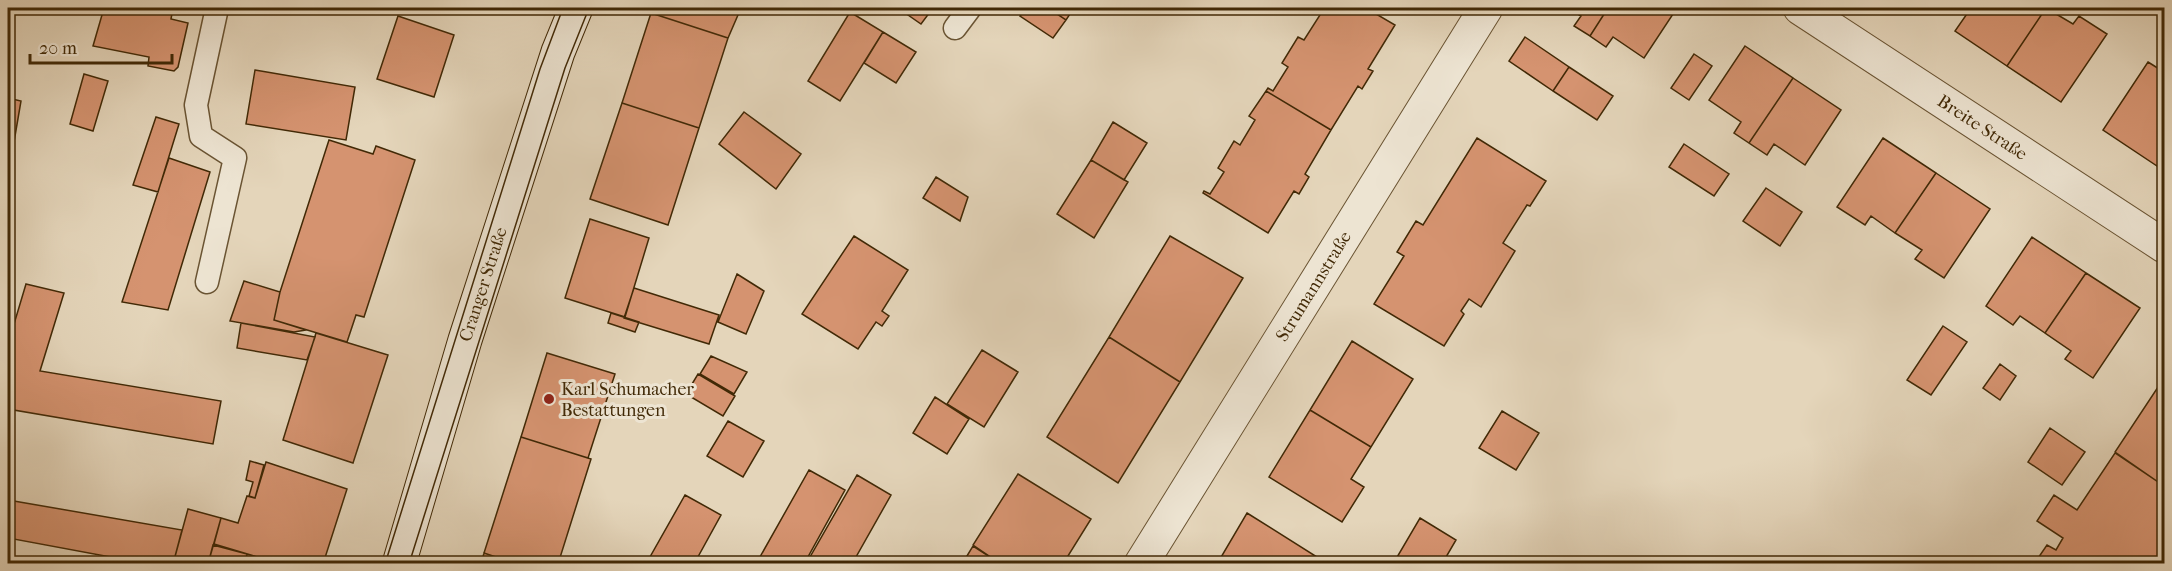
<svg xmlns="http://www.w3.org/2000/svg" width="2172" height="571" font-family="'IM FELL French Canon',serif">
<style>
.building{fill:#d59370;stroke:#412906;stroke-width:1.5}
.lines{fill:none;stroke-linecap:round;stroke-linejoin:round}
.lane-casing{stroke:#6a5433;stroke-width:25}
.street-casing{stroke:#6a5433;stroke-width:35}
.secondary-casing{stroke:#412906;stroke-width:35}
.lane{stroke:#ede4d2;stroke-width:22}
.street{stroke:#ede4d2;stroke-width:33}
.secondary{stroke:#ede4d2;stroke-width:33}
.tram{stroke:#412906;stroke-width:1.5}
.poi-dot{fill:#8f2418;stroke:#ede4d2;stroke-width:2}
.labels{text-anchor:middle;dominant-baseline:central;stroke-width:6;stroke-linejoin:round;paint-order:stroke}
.street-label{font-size:18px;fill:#412906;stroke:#ede4d2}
.poi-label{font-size:18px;fill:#412906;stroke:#ede4d2;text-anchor:start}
</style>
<rect width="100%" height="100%" fill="#e4d5ba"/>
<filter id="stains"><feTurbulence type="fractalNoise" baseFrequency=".00333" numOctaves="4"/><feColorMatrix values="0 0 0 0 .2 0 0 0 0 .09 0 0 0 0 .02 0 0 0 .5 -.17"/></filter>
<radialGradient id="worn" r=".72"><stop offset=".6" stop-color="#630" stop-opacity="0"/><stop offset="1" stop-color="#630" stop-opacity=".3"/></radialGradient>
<path class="building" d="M104,8H173L171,19L188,23L178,67L174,71L148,66L149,57L93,46Z
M653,8H741L728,38L651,13Z
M898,8H933L921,24Z
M1026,8H1048L1066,20L1053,38L1020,16Z
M1048,8H1074L1066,20Z
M1316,8H1366L1395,25L1368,69L1373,71L1362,89L1358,86L1331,130L1266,91L1268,88L1273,91L1288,67L1282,63L1298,37L1304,40L1320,15L1314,11Z
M1568,8H1608L1590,36L1574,26L1581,16Z
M1608,8H1677L1644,58L1613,37L1606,47L1590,36Z
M1971,8H2046L2007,66L1955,31Z
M2046,8L2073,24L2079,16L2107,34L2061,102L2007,66Z
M850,12L883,32L840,101L808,81Z
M651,13L728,38L699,128L622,103Z
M398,16L454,35L434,97L377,79Z
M883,32L916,52L896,83L864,63Z
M1525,37L1569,67L1553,91L1509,61Z
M1745,46L1793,78L1749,143L1734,133L1741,122L1709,100Z
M1694,54L1712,66L1689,100L1671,88Z
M2148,62L2164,72V154L2157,166L2103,130Z
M1569,67L1613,96L1597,120L1553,91Z
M255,70L355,87L346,140L246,124Z
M84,74L108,81L93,131L70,124Z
M1793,78L1841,110L1805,165L1774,144L1767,155L1749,143Z
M1266,91L1331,130L1305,174L1309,177L1299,194L1294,191L1268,233L1203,193L1204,191L1210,194L1224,172L1218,168L1234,141L1240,145L1255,120L1249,116Z
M8,98L21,101L8,177Z
M622,103L699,128L668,225L590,199Z
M744,112L801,154L776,189L719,144Z
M156,117L179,124L158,192L133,185Z
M1113,122L1147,143L1124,180L1091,160Z
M1477,138L1546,181L1530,206L1527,205L1503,243L1515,251L1481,307L1469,299L1461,311L1464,314L1444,346L1374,304L1404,256L1397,252L1416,221L1423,225Z
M1883,138L1936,173L1895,233L1871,216L1865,225L1837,207Z
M329,140L373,154L376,146L415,160L364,317L356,315L347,342L274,320L280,292Z
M1684,144L1729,174L1714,196L1669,167Z
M2164,154V171L2157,166Z
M169,158L210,172L168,310L122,302Z
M1091,160L1128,182L1094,238L1057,214Z
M1936,173L1990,209L1944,278L1915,259L1922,250L1895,233Z
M936,177L968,197L960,221L923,198Z
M1766,188L1802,212L1780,246L1743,221Z
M590,219L649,238L625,317L565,298Z
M854,236L908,270L882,311L889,316L882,326L876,322L858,349L802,314Z
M1170,236L1243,278L1180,382L1109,337Z
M2032,237L2086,273L2045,333L2020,316L2013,325L1986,306Z
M2086,273L2140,308L2093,378L2065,359L2071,351L2045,333Z
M737,274L764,291L746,334L718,322Z
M244,281L280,292L274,320L306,330L294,332L230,321Z
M26,284L64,293L40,371L221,401L213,444L8,409V344Z
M634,288L719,315L709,344L624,318Z
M611,313L639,322L635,332L608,323Z
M241,323L315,337L307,360L237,348Z
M1943,326L1967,342L1931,395L1907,380Z
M316,333L388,355L353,463L283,440Z
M1109,337L1180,382L1118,483L1047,437Z
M1352,341L1413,379L1371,447L1310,410Z
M982,350L1018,372L984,427L947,404Z
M547,353L615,374L588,458L521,437Z
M711,356L747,372L734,394L700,374Z
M2000,364L2016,376L2000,400L1983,388Z
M698,374L735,396L723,416L686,394Z
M2164,378V486L2115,452Z
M935,397L969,419L947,454L913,433Z
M1310,410L1371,447L1351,479L1364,487L1342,522L1269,477Z
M1502,411L1539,433L1516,470L1479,448Z
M728,421L764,441L743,477L707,456Z
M2050,428L2085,452L2062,485L2028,462Z
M521,437L591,459L558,564H517L484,553Z
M2115,453L2164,486V549L2155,564H2034L2047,545L2056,550L2063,538L2037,521L2054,495L2077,510Z
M250,461L264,465L255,498L249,496L253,482L246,480Z
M266,462L347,489L323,564H281L214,544L221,518L238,523L247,496L255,498Z
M809,470L845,490L804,564H756Z
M1018,474L1091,519L1063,564H1001L973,545Z
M857,475L891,495L852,564H806Z
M685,495L721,515L694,564H646Z
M8,500L182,530L173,564H148L8,538Z
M188,509L221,518L208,564H173Z
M1247,513L1317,557L1313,564H1217Z
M1420,518L1456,540L1442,564H1393Z
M213,545L247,554L245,564H208Z
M973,546L1001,564H962Z
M484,553L517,564H481Z
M247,554L279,564H245Z"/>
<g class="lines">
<g class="lane-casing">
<path id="lane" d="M955,28L970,8
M207,282L235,158L201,136L196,105L217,8"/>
</g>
<g class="street-casing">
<g id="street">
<path id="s1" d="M1800,8L2164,246"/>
<path id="s2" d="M1141,564L1486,8"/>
</g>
</g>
<g class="secondary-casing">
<g id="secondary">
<path id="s3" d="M399,564L465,340L558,52L576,8"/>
</g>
</g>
<use href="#lane" class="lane"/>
<use href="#street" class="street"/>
<use href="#secondary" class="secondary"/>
<path class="tram" d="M385,564L540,69L563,8
M409,564L565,68L589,8"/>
</g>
<circle class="poi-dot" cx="549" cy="399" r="6"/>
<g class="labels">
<g class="street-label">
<text stroke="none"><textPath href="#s1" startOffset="218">Breite Straße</textPath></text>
<text stroke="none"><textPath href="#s3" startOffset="292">Cranger Straße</textPath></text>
<text stroke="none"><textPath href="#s2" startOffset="327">Strumannstraße</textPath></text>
</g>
<g class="poi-label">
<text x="561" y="389">Karl Schumacher<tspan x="561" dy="21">Bestattungen</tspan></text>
</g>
</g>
<rect width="2172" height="571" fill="none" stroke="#e4d5ba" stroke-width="30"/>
<rect x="9" y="9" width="2154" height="553" fill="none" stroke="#412906" stroke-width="3"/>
<rect x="15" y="15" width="2142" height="541" fill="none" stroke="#412906" stroke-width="1.5"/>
<path d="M30 54v9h142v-9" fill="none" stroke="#412906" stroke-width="3"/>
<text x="39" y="54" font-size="18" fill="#412906" stroke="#ede4d2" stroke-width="4.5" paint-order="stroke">20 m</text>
<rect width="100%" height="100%" filter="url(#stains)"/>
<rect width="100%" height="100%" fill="url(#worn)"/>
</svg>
